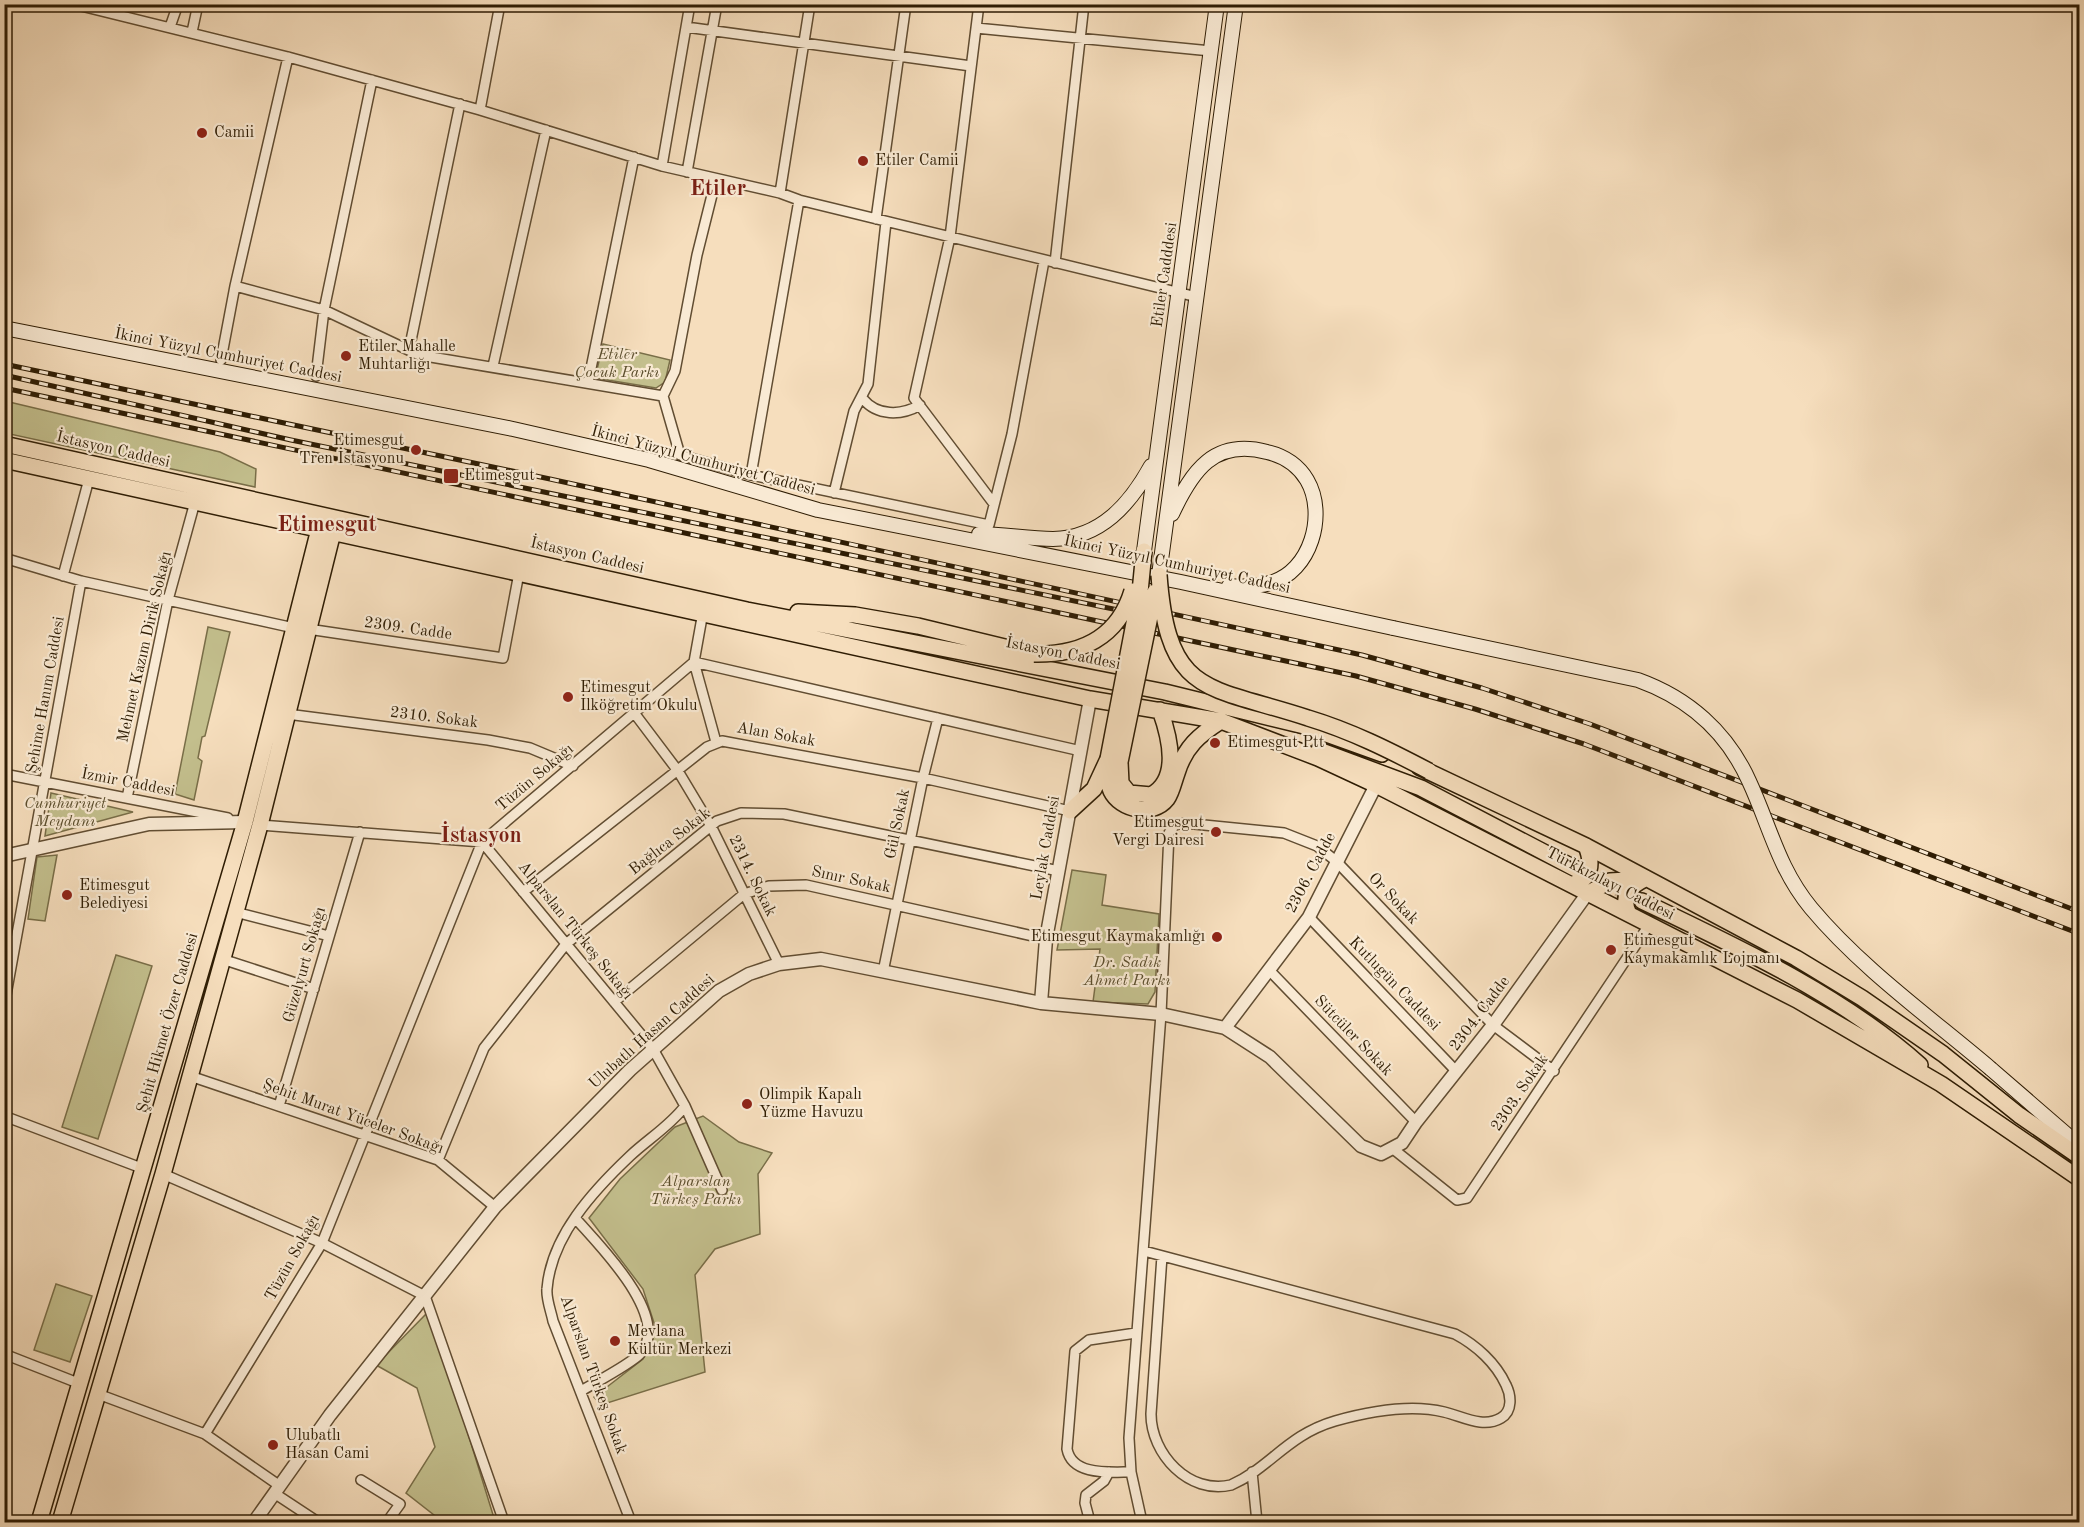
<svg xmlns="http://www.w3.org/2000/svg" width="2084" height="1527" font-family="'Old Standard TT',serif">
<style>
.green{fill:#c3bf8d;stroke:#796e48;stroke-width:1.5}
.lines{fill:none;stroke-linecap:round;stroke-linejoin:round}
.primary-tunnel{stroke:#ceb798;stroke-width:15;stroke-dasharray:15 8;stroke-linecap:butt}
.minor-casing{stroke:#614d32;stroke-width:12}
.tertiary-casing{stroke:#614d32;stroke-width:15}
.secondary-casing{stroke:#2f1d04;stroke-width:16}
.primary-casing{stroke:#2f1d04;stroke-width:18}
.minor{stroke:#f9ead4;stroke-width:9}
.tertiary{stroke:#f9ead4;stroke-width:12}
.secondary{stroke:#f9ead4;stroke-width:14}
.primary{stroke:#f6debd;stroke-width:15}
.rail-casing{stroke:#2f1d04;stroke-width:5}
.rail{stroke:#f9ead4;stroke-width:3;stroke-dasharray:9;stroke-linecap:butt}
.secondary-bridge-casing{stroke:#2f1d04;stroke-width:16;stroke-linecap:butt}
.primary-bridge-casing{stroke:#2f1d04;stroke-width:18;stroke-linecap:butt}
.secondary-bridge{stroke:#f9ead4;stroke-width:14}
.primary-bridge{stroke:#f6debd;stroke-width:15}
.poi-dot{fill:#8f2418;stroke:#f9ead4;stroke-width:2}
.labels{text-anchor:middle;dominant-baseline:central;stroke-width:4.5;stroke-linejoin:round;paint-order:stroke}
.poi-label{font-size:16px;fill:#2f1d04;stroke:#f9ead4;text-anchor:start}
.street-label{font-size:16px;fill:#2f1d04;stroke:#f9ead4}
.park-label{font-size:16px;font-style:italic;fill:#5b4e2d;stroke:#f9ead4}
.district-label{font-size:22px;font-weight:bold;fill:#7a1f14;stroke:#f9ead4}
</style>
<rect width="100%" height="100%" fill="#f6debd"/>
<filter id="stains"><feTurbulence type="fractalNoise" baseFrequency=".00333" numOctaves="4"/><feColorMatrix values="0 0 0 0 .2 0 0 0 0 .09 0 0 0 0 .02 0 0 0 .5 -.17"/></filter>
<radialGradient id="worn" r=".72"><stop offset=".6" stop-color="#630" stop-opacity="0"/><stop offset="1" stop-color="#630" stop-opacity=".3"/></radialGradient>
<path class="green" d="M603,344L670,360L665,382L656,388L595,378Z
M5,401L220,452L256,469L255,487L5,433Z
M208,627L230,632L205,736L202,737L198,758L202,761L194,800L175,794Z
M51,793L133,812L45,836Z
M57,855L45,921L28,919L37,857Z
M1072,870L1106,875L1102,905L1159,914L1155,992L1148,1004L1093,1002L1100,949L1057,950Z
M116,955L152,966L98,1139L62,1127Z
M703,1116L739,1142L772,1153L758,1174L760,1234L715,1249L695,1275L705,1372L601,1405L594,1397L643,1359L656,1329L643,1289L589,1218L620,1179L675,1127Z
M56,1284L92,1296L70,1362L34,1350Z
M430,1310L494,1518L493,1522H443L406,1493L435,1447L417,1388L376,1365Z"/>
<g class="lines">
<path class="primary-tunnel" d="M1576,869L1639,899"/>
<g class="minor-casing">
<path id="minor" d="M73,4L288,57L480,110L662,166L780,193L799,200L1197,297
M979,4L950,237L914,398L994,504
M170,27L178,4
M686,27L971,66
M976,28L1211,51
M192,32L198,4
M480,110L500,4
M662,166L690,4
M687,172L717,4
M780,193L810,4
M876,219L906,4
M1055,263L1084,4
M235,286L324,310L419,355L663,396L680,455L751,475L989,525L1012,434L1044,261
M409,350L460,104
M221,360L235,286L288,57
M493,366L546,130
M316,376L324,310L372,80
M588,383L634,157
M663,396L675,371L697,255L716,179
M863,399C877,416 901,416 920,405
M751,475L799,200
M834,493L854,411L868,384L886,222
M4,558L81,581L294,628
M63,576L89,479
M703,612L694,662L716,742
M308,629L503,658L519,573
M287,714L488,740L530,748L573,766
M635,714L678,771L711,826L779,964
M4,774L228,818
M127,798L168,600L195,502
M260,825L482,842L653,1049L685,1106L722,1190
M523,892L707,747L722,741L923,778L1070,811
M235,912L329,936
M1309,917L1457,1072
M222,959L314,989
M1269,970L1416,1122
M883,972L923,778L938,718
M614,1002L744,894L769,886L806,885L1046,939
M4,1006L81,581
M190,1076L438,1160L495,1207
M279,1106L360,832
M4,1116L144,1169
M1392,1148L1457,1200L1467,1198L1649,925
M438,1160L484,1048L566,944L717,821L741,813L784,814L1059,871
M163,1174L322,1243L425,1296L504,1522
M576,1219C598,1244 673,1318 640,1354C629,1365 596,1382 581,1391
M1144,1251L1455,1334C1476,1345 1496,1363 1506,1385C1511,1395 1513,1411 1501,1418C1483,1429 1462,1416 1444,1412C1411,1404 1367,1412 1335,1421C1287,1435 1270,1468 1231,1485C1189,1495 1151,1454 1151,1414L1162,1256
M4,1354L78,1383
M98,1394L205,1434L280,1486
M205,1434L322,1243L482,842L694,662L1081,751
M1131,1472C1110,1472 1072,1476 1067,1449L1075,1351L1089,1340L1136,1333
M1252,1472L1257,1522
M361,1480L400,1504L387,1522
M274,1493L318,1522
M631,1522L553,1321C551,1311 546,1299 547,1289C551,1236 594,1190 630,1156C648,1139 670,1126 685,1106
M1090,1522L1085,1503L1086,1495L1104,1481L1109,1472
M1142,1522L1131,1472L1129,1438L1161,1014L1169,833L1175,825L1184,823L1284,833L1317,846L1336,861L1493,1025L1554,1071"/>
</g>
<g class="tertiary-casing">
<path id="tertiary" d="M4,856L149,824L245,822
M1041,1003L1046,939L1090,699
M1225,1028L1309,917L1376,785
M254,1522L330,1415L495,1207L630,1070L719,991L749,974L779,964L821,959L1041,1003L1161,1014L1225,1028L1270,1057L1361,1146L1381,1154L1402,1143L1416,1122L1493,1025L1587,894"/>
</g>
<g class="secondary-casing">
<path id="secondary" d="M4,328L513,429L649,460L818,510L1181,582L1393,628
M1172,514C1192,471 1214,438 1267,452C1284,456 1298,465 1307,480C1327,514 1311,572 1270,583C1257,587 1242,587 1229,586
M979,534C1004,534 1028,539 1053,539C1101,538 1130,504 1151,466
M1144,551L1217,4
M1159,575L1236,4
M1991,1069L2080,1146"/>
</g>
<g class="primary-casing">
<path id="primary" d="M4,444L747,610L1165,692L1304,726L1382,754
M4,460L1090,699L1221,721L1318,758L1376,785L1797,1000L1941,1084L2080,1179
M798,612L855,615L918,626L1034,654
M1319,750L1421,788L1576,869
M1108,759C1108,769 1106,781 1111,791C1120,810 1153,817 1167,799C1172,792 1174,781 1177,773C1185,747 1199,735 1221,721L1224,722
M1120,762L1121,783L1129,793L1151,795C1181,779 1169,735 1160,710
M1419,767L1586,846L1796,958L1862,998L1943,1054L2019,1115L2080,1157
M1070,811L1094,789L1107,761
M1572,884C1592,880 1593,863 1586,846
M1587,894L1610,881L1642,879
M1642,901C1736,946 1842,995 1920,1065
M1629,914C1620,897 1630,886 1645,879
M39,1522L245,822L321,521
M60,1522L163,1174L260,825L335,524"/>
</g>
<use href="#minor" class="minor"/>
<use href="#tertiary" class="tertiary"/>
<use href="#secondary" class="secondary"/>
<use href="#primary" class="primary"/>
<g class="rail-casing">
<path id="rail" d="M4,364L550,479L1362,655L1482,688L1590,724L2080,912
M4,375L291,440L1123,611
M4,388L1356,676L1475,709L1584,744L2080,934"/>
</g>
<use href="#rail" class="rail"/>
<g class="secondary-bridge-casing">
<path id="secondary-bridge" d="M1393,628L1638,680C1688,698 1727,732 1749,781C1770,826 1778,868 1811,908C1861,968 1931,1018 1991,1069"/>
</g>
<g class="primary-bridge-casing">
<path id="primary-bridge" d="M1159,575C1168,698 1208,685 1308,718C1351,731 1389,750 1429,771
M1034,654C1080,655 1118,638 1132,591
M1108,759L1140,592L1144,551
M1120,762L1155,592"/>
</g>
<use href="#secondary-bridge" class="secondary-bridge"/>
<use href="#primary-bridge" class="primary-bridge"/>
</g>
<g class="poi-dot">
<circle cx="202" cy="133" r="6"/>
<circle cx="863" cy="161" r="6"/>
<circle cx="346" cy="356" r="6"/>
<circle cx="416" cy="450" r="6"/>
<rect x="443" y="468" width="16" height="16" rx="3"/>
<circle cx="568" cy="697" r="6"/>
<circle cx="1215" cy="743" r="6"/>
<circle cx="1216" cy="832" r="6"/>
<circle cx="67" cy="895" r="6"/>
<circle cx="1217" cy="937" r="6"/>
<circle cx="1611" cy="950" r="6"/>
<circle cx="747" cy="1104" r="6"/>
<circle cx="615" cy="1341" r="6"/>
<circle cx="273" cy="1445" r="6"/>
</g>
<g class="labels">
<g class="poi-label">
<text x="214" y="133">Camii</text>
<text x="875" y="161">Etiler Camii</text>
<text x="358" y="347">Etiler Mahalle<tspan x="358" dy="18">Muhtarlığı</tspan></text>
<text x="404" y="441" text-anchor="end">Etimesgut<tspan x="404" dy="18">Tren İstasyonu</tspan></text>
<text x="464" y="476">Etimesgut</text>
<text x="580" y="688">Etimesgut<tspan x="580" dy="18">İlköğretim Okulu</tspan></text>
<text x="1227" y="743">Etimesgut Ptt</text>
<text x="1204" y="823" text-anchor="end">Etimesgut<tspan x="1204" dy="18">Vergi Dairesi</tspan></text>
<text x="79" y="886">Etimesgut<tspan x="79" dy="18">Belediyesi</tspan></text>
<text x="1205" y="937" text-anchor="end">Etimesgut Kaymakamlığı</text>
<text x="1623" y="941">Etimesgut<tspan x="1623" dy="18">Kaymakamlık Lojmanı</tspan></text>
<text x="759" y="1095">Olimpik Kapalı<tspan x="759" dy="18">Yüzme Havuzu</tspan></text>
<text x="627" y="1332">Mevlana<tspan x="627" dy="18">Kültür Merkezi</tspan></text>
<text x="285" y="1436">Ulubatlı<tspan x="285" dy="18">Hasan Cami</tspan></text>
</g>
<g class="street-label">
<text transform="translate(1165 275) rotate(-82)">Etiler Cadddesi</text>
<text transform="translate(228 356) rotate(11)">İkinci Yüzyıl Cumhuriyet Caddesi</text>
<text transform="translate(113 450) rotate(13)">İstasyon Caddesi</text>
<text transform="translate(703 461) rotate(15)">İkinci Yüzyıl Cumhuriyet Caddesi</text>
<text transform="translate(587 556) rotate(13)">İstasyon Caddesi</text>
<text transform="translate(1177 565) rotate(12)">İkinci Yüzyıl Cumhuriyet Caddesi</text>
<text transform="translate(408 629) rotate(8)">2309. Cadde</text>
<text transform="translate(145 647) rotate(-77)">Mehmet Kazım Dirik Sokağı</text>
<text transform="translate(1063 654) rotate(11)">İstasyon Caddesi</text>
<text transform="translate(46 695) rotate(-80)">Şehime Hanım Caddesi</text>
<text transform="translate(434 718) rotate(7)">2310. Sokak</text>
<text transform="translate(776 735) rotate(10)">Alan Sokak</text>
<text transform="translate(535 778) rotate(-40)">Tüzün Sokağı</text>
<text transform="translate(128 783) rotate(11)">İzmir Caddesi</text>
<text transform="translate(898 824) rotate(-78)">Gül Sokak</text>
<text transform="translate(670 842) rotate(-38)">Bağlıca Sokak</text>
<text transform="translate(1046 848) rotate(-80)">Leylak Caddesi</text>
<text transform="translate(1311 873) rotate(-62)">2306. Cadde</text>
<text transform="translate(752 876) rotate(64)">2314. Sokak</text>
<text transform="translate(851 880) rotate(12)">Sınır Sokak</text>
<text transform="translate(1610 884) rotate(27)">Türkkızılayı Caddesi</text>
<text transform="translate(1393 899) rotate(46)">Or Sokak</text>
<text transform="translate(575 931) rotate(51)">Alparslan Türkeş Sokağı</text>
<text transform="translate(305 965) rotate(-74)">Güzelyurt Sokağı</text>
<text transform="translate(1394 984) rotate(46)">Kutlugün Caddesi</text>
<text transform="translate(1480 1014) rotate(-53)">2304. Cadde</text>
<text transform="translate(168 1023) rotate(-74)">Şehit Hikmet Özer Caddesi</text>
<text transform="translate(652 1032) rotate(-42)">Ulubatlı Hasan Caddesi</text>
<text transform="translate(1353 1036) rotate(46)">Sütcüler Sokak</text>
<text transform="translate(1520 1093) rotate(-56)">2303. Sokak</text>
<text transform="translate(353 1117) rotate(20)">Şehit Murat Yüceler Sokağı</text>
<text transform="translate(293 1258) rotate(-61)">Tüzün Sokağı</text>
<text transform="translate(593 1375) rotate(70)">Alparslan Türkeş Sokak</text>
</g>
<g class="park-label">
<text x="617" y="355">Etiler<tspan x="617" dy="18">Çocuk Parkı</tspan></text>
<text x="65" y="804">Cumhuriyet<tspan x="65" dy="18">Meydanı</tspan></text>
<text x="1127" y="963">Dr. Sadık<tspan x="1127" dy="18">Ahmet Parkı</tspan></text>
<text x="696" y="1182">Alparslan<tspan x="696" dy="18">Türkeş Parkı</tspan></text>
</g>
<g class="district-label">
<text x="718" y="189">Etiler</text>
<text x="327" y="525">Etimesgut</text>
<text x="481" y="836">İstasyon</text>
</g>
</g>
<rect width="2084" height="1527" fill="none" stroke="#f6debd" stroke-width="24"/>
<rect x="6" y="6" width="2072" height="1515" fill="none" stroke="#2f1d04" stroke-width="3"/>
<rect x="12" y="12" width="2060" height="1503" fill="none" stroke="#2f1d04" stroke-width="1.5"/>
<rect width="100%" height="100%" filter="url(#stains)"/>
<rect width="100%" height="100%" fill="url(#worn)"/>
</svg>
